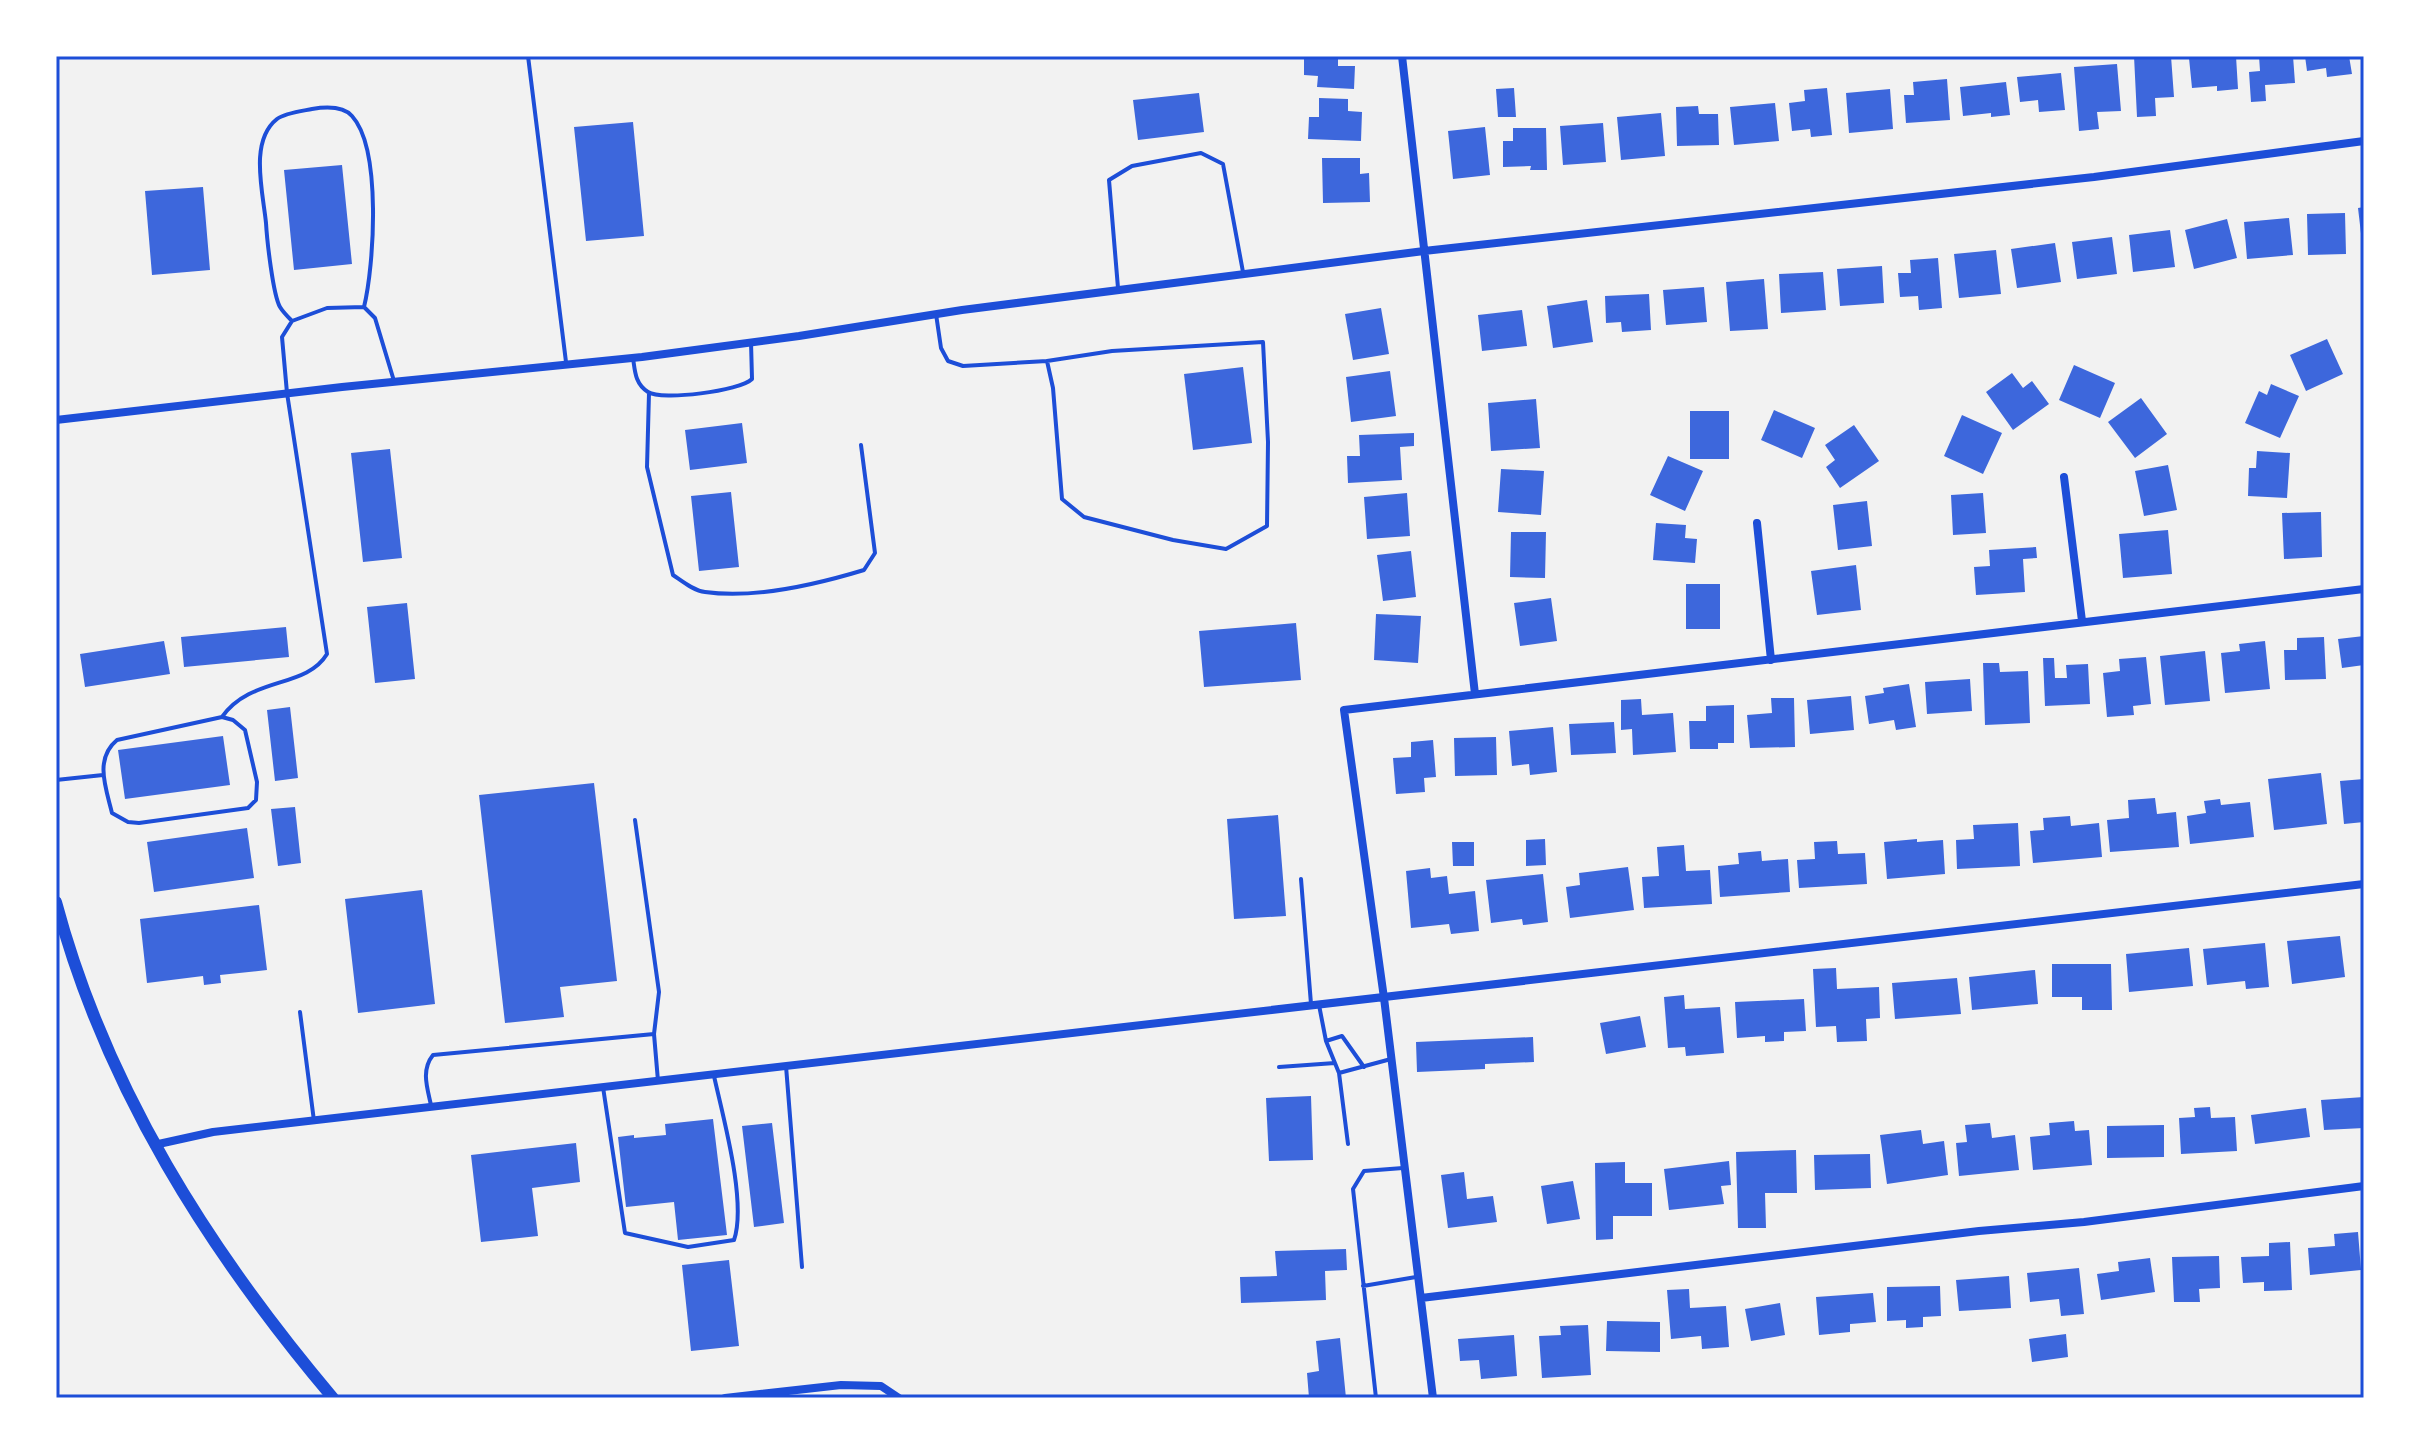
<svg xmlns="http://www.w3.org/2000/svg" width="2420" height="1454" font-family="Inter,sans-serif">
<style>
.building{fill:#3d67dc}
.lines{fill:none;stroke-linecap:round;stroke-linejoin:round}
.service{stroke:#1d4ed8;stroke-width:4}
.minor{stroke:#1d4ed8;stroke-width:8}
.secondary{stroke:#1d4ed8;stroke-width:12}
.neatline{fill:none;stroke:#1d4ed8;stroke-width:3}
</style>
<rect width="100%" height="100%" fill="#f2f2f2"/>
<path class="building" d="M1304,56H1338V66H1355L1354,89L1317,87L1318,76L1304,75Z
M2134,56H2171L2174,97L2155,98L2156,116L2137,117Z
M2236,56L2238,89L2217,91V86L2192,88L2189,58Z
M2259,56H2293L2295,83L2265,85L2266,101L2251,102L2249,72L2260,71Z
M2305,56H2349L2352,74L2327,77L2326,68L2307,71Z
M2117,64L2121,111L2097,112L2099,129L2079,131L2074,67Z
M2061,73L2065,110L2039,112L2038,100L2020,102L2017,77Z
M1947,79L1950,120L1906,123L1904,95H1914L1913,82Z
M2006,82L2010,115L1991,117V113L1963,116L1960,87Z
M1514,88L1516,117H1498L1496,89Z
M1827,88L1832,135L1811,137L1810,129L1792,131L1789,103L1805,101L1804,90Z
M1890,89L1893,129L1849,133L1846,93Z
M1199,93L1204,132L1138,140L1133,100Z
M1319,98L1348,99V111L1362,112L1361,141L1308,139L1309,117H1319Z
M1775,103L1779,141L1734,145L1730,107Z
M1698,106L1699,114H1718L1719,145L1677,146L1676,107Z
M1661,113L1665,156L1621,160L1617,117Z
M633,122L644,236L586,241L574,127Z
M1603,123L1606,162L1563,165L1560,126Z
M1485,127L1490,175L1453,179L1448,131Z
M1513,128H1546L1547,170H1530L1531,166L1503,167V141H1513Z
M1322,158H1360V174L1369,173L1370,202L1323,203Z
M342,165L352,264L294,270L284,170Z
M203,187L210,270L152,275L145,191Z
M2364,207V241L2362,242L2358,208Z
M2345,213L2346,254L2308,255L2307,214Z
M2289,218L2293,255L2247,259L2244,222Z
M2227,219L2237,258L2194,269L2185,230Z
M2170,230L2175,267L2133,272L2129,235Z
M2112,237L2117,274L2077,279L2072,242Z
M2055,243L2061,282L2017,288L2011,249Z
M1996,250L2001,294L1959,298L1954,254Z
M1938,258L1942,308L1919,310L1918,296L1900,297L1898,273H1911L1910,260Z
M1882,266L1884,303L1840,306L1837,269Z
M1823,272L1826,310L1781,313L1779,274Z
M1764,279L1768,329L1730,331L1726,282Z
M1704,287L1707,322L1666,325L1663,290Z
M1649,294L1651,330L1622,332L1621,322L1606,323L1605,296Z
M1587,300L1593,342L1553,348L1547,306Z
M1381,308L1389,354L1353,360L1345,314Z
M1522,310L1527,346L1482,351L1478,315Z
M2327,339L2343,374L2306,391L2290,355Z
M2074,365L2115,383L2100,418L2059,400Z
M1243,367L1252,443L1193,450L1184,374Z
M1390,371L1396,416L1351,422L1346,377Z
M2012,373L2023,388L2032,381L2049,404L2013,430L1986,392Z
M2271,384L2299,396L2280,438L2245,423L2259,391L2267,395Z
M2141,398L2167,434L2135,458L2108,422Z
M1536,399L1540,448L1491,451L1488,403Z
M1774,410L1815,428L1802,458L1761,440Z
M1690,411H1729V459H1690Z
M1962,415L2002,433L1983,474L1944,456Z
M742,423L747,463L690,470L685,430Z
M1854,425L1879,461L1840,488L1826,467L1835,460L1825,445Z
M1414,433V446L1400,447L1402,480L1348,483L1347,456H1360L1359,435Z
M390,449L402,558L363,562L351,453Z
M2257,451L2290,453L2287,498L2248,496L2249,468H2256Z
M1668,456L1703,471L1685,511L1650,495Z
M2168,465L2177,510L2144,516L2135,471Z
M1501,469L1544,471L1541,515L1498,512Z
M731,492L739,567L699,571L691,496Z
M1407,493L1410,536L1367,539L1364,497Z
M1983,493L1986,533L1953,535L1951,495Z
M1867,501L1872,546L1838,550L1833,505Z
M2321,512L2322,557L2284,559L2282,513Z
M1656,523L1686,525L1685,538L1697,539L1695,563L1653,560Z
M2168,530L2172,574L2123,578L2119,534Z
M1511,532H1546L1545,578L1510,577Z
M2036,547L2037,558L2023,559L2025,592L1976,595L1974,567L1990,566L1989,550Z
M1411,551L1416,597L1383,601L1377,555Z
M1856,565L1861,610L1817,615L1811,571Z
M1686,584H1720V629H1686Z
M1551,598L1557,641L1520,646L1514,603Z
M407,603L415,679L375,683L367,607Z
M1376,614L1421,616L1418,663L1374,660Z
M1296,623L1301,680L1204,687L1199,631Z
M286,627L289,657L184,667L181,637Z
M2364,636V665L2342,668L2338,639Z
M2324,637L2326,679L2285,680L2284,650H2297V638Z
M164,641L170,674L85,687L80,654Z
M2265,641L2270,689L2225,693L2221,653L2240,651L2239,644Z
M2205,651L2210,701L2165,705L2160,656Z
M2146,657L2151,704L2133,706L2134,715L2107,717L2103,673L2120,671L2119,659Z
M2043,658H2054L2055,678H2067L2066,665L2088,664L2090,704L2045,706Z
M1983,663H1999L2000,672L2028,671L2030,723L1985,725Z
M1970,679L1972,711L1927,714L1925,682Z
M1909,684L1916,727L1896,730L1894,720L1869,724L1865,696L1884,693L1883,688Z
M1851,696L1854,730L1810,734L1807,700Z
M1771,698H1794L1795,747L1750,748L1747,715L1772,713Z
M1641,699L1642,715L1673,713L1676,752L1633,755L1632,729L1621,730V700Z
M1734,705V743H1718V749H1690L1689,721H1706V706Z
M290,707L298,778L275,781L267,710Z
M1614,722L1616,753L1571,755L1569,724Z
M1553,727L1557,772L1530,775L1529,764L1512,766L1509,731Z
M223,736L230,785L125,799L118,750Z
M1496,737L1497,775L1455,776L1454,738Z
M1433,740L1436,777L1424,778L1425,792L1396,794L1393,758L1411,757V742Z
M2321,773L2327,824L2274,830L2268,779Z
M2364,779V822L2344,824L2340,781Z
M594,783L617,981L560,987L564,1017L505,1023L479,795Z
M2155,798L2157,814L2176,812L2179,847L2110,852L2107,820L2129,818L2128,800Z
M2220,799L2221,805L2250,802L2254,837L2190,844L2187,816L2206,813L2204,801Z
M295,807L301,863L278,866L271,809Z
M1278,815L1286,916L1234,919L1227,819Z
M2070,816L2071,826L2099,823L2102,857L2033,863L2030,831L2044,830L2043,818Z
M2018,823L2020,866L1957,869L1956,840L1974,839L1973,825Z
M247,828L254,878L154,892L147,842Z
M1545,839L1546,865L1526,866V840Z
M1917,839V842L1943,840L1945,874L1887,879L1884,842Z
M1837,841L1838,854L1865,853L1867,884L1799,888L1797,860L1815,859L1814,842Z
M1452,842H1474V866H1453Z
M1684,845L1686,871L1710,870L1712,904L1644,908L1642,877L1659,876L1657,847Z
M1761,851L1762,861L1788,859L1790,892L1720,897L1718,866L1739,864L1738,853Z
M1628,867L1634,910L1570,918L1566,887L1580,885L1579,873Z
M1430,868L1431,878L1447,876L1449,894L1475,891L1479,931L1451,934L1449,924L1411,928L1406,871Z
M1543,874L1548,922L1523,925L1522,919L1491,923L1486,880Z
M422,890L435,1004L358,1013L345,899Z
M259,905L267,970L220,975L221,983L204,985L203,976L147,983L140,919Z
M2340,936L2345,977L2292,984L2287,941Z
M2265,943L2269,987L2246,989L2245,981L2207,985L2203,949Z
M2189,948L2193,986L2129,992L2126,954Z
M2052,964H2111L2112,1010H2082V997H2052Z
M1836,968L1837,989L1879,987L1880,1018L1866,1019L1867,1041L1837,1042L1836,1026L1816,1027L1813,969Z
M2035,970L2038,1004L1972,1010L1969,977Z
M1957,978L1961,1014L1895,1019L1892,983Z
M1684,995L1685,1009L1720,1007L1724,1053L1686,1056L1685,1047L1668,1048L1664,997Z
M1804,999L1806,1031L1784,1032V1041L1765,1042V1036L1737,1038L1735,1002Z
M1640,1016L1646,1047L1606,1054L1600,1023Z
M1533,1037L1534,1062L1485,1064V1069L1417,1072L1416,1042Z
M1311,1096L1313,1160L1269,1161L1266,1098Z
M2364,1097V1128L2324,1130L2321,1100Z
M2210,1107L2211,1118L2235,1117L2237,1151L2181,1154L2179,1118L2195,1117L2194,1108Z
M2306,1108L2310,1137L2255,1144L2251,1115Z
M713,1119L727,1235L678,1240L674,1202L626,1207L618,1137L634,1135V1138L666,1135L665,1124Z
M2074,1121L2075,1131L2089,1130L2092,1165L2033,1170L2030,1137L2050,1135L2049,1123Z
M772,1123L784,1223L754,1227L742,1126Z
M1990,1123L1992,1138L2015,1135L2019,1170L1959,1176L1956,1143L1967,1142L1965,1125Z
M2164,1125V1157L2107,1158V1126Z
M1921,1130L1923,1144L1944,1141L1948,1175L1887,1184L1880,1135Z
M576,1143L580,1182L532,1188L538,1236L481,1242L471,1155Z
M1796,1150L1797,1193H1765L1766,1228H1738L1736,1152Z
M1870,1154L1871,1188L1815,1190L1814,1155Z
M1729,1161L1731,1185L1721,1186L1724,1204L1669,1210L1664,1169Z
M1625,1162V1183H1652V1216H1613V1239L1596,1240L1595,1163Z
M1464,1172L1467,1199L1493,1196L1497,1222L1448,1228L1441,1175Z
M1573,1181L1580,1219L1547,1224L1541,1186Z
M2358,1232L2361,1270L2310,1275L2308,1248L2335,1246L2334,1234Z
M2290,1242L2292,1290L2264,1291V1282L2243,1283L2241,1257L2269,1256V1243Z
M1346,1249L1347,1270L1325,1271L1326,1300L1241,1303L1240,1277L1277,1276L1275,1251Z
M2219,1256L2220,1288L2199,1289L2200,1302H2174L2172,1257Z
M2150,1258L2155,1292L2101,1300L2097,1274L2119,1271L2118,1262Z
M729,1260L739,1346L691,1351L682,1265Z
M2079,1268L2084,1314L2061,1316L2059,1299L2030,1302L2027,1273Z
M2009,1276L2011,1308L1959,1311L1956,1280Z
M1940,1286L1941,1316L1923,1317V1327L1906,1328V1320L1887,1321V1287Z
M1689,1289L1690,1308L1726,1306L1729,1347L1702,1349L1701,1336L1671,1339L1667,1290Z
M1873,1293L1876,1322L1850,1324V1332L1819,1335L1816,1297Z
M1780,1303L1785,1335L1751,1341L1745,1309Z
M1607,1321L1660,1322V1352L1606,1351Z
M1588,1325L1591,1375L1542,1378L1539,1336L1561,1335L1560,1326Z
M2066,1334L2068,1357L2032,1362L2029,1339Z
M1514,1335L1517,1376L1481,1379L1479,1360L1460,1361L1458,1339Z
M1340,1338L1346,1398H1309L1307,1373L1319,1371L1316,1341Z"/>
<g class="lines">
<path class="service" d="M528,56L566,362
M1118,288L1109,180L1132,166L1201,153L1223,164L1243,272
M936,314L941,348L948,361L963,366L1047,361L1112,351L1263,342L1268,442L1267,526L1226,549L1173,540L1084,517L1062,499L1053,388L1047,361
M292,321C288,317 283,312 280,307C273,295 267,240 266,223C263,192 249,141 277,119C285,113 302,111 312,109C324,107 343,106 352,116C382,149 374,266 364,307
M633,358C635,371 635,384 648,392C662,401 740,391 752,379L751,342
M649,393L647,467L673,575C682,581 694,591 705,592C754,599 818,584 864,570L875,553L861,445
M222,717C251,676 306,689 327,654L287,393L282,337L292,321L327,308L364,307L375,318L394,381
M222,717L233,720L245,730L257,782L256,800L248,808L139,823L128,822L112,813C106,788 94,759 117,740Z
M56,780L103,775
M635,820L659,992L654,1034
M1301,879L1311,1004
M1319,1005L1326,1041L1339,1073L1348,1144
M300,1012L314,1121
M1326,1041L1342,1036L1364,1067
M786,1066L802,1267
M1279,1067L1335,1063
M1339,1073L1391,1059
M603,1087L625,1233L688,1247L734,1240C747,1202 723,1117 714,1076
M431,1105C427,1087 421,1070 433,1055L654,1034L658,1081
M1363,1286L1416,1277
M1376,1398L1353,1189L1364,1171L1403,1168"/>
<path class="minor" d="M1402,56L1475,694
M56,420L342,387L642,357L799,336L962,310L1424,251L2094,177L2364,141
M2064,477L2082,621
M1757,523L1771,660
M154,1145L213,1132L2364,884
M1421,1298L1979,1231L2084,1222L2364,1186
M725,1398L841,1385L881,1386L899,1398
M1433,1398L1384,998L1344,710L2364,589"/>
<path class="secondary" d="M56,902C106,1089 209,1251 333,1398"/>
</g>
<rect width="2420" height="1454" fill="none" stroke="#ffffff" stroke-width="116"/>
<rect x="58" y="58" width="2304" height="1338" class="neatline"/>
</svg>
